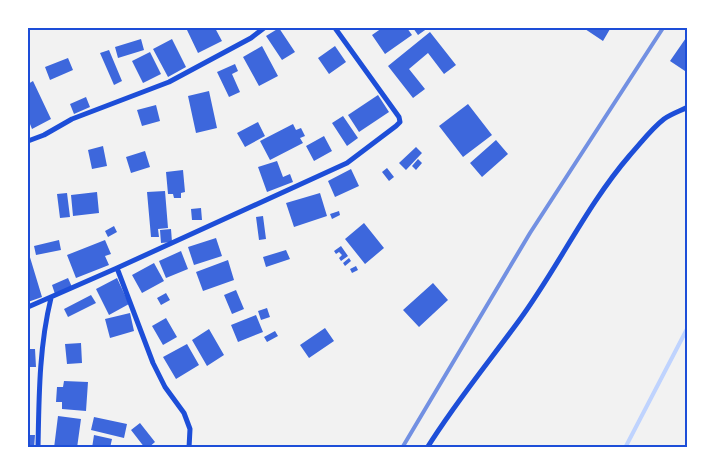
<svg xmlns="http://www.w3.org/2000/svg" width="715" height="475" font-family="'Public Sans',sans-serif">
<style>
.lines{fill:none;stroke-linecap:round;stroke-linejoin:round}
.stream{stroke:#bfd3fe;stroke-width:4}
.building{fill:#3d67dc}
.minor{stroke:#1d4ed8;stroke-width:5}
.rail{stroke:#7290e2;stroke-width:4}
.neatline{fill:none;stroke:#1d4ed8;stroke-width:2}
</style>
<rect width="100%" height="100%" fill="#f2f2f2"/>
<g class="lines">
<path class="stream" d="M625,448L688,327"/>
</g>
<path class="building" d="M192,28H215L222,41L198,53L187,30Z
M279,28L295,52L282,60L266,36Z
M382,28H407L412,35L385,54L372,35Z
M413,28H428L418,35Z
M586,28H608L610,29L603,41L585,29Z
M430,32L456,65L444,74L428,53L409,69L425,89L413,98L388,66Z
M688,35V73L670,61Z
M141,39L144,50L118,58L115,47Z
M172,39L186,67L168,77L153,49Z
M262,46L278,76L259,86L243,57Z
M335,46L346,62L329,74L318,58Z
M109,50L122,81L114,85L100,53Z
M150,52L161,74L143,83L132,61Z
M68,58L73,70L50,80L45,67Z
M235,64L238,71L232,74L240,92L229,97L217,72Z
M33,81L51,119L32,129L28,119V84Z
M209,91L217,128L196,133L188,96Z
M378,95L389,112L359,132L348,115Z
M86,97L90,107L74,114L70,104Z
M468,104L492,135L463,157L439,126Z
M156,105L160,121L142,126L137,110Z
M343,116L358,138L347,146L332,123Z
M258,122L265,136L245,147L237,133Z
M293,124L296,130L301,128L305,136L300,138L303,143L270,160L260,141Z
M324,136L332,151L314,161L306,146Z
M496,140L508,154L482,177L470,163Z
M103,146L107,166L92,169L88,150Z
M416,147L422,153L406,170L399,163Z
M145,151L150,167L131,173L126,157Z
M418,159L422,163L416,170L412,166Z
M277,161L283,177L290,174L293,182L267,192L258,167Z
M387,168L394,177L389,181L382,172Z
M351,169L359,186L335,197L328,181Z
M183,170L185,192L181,193V198H174L173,194H168L166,172Z
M165,191L168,228L158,229L159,237H151L147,192Z
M97,192L99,213L73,216L71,195Z
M67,193L70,217L60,218L57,194Z
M320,193L327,216L294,227L286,203Z
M201,208L202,220H192L191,209Z
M339,211L340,215L332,219L330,214Z
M263,216L266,239L259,240L256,217Z
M364,223L384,248L365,264L345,239Z
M114,226L117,232L108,237L105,231Z
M171,229L172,242L161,243L160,230Z
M216,238L222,256L194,265L188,247Z
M59,240L61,250L36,255L34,246Z
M105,240L111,254L105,256L109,265L76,278L67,255Z
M341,246L348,256L341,261L339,258L342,255L339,252L336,254L334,251Z
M286,250L290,259L266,267L263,257Z
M181,251L188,269L166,278L159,261Z
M28,254H29L42,297L28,302Z
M349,258L351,261L345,266L343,263Z
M228,260L234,280L203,291L196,272Z
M154,263L164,281L142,293L132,275Z
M356,266L358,270L352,273L350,269Z
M68,278L72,287L55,294L52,285Z
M117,278L129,304L109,315L96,289Z
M433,283L448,300L419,327L403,310Z
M236,290L244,309L232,314L224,295Z
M166,293L170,300L161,305L157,298Z
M91,295L96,303L68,317L64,309Z
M267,308L270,317L261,320L258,311Z
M130,313L134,331L110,338L105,319Z
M256,315L263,332L238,342L231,325Z
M166,318L177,337L163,345L152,326Z
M325,328L334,341L309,358L300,345Z
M209,329L224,355L207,366L192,340Z
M275,331L278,336L267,342L264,337Z
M81,343L82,363L67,364L65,344Z
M187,344L199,365L176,379L163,357Z
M28,349H35L36,367H28Z
M64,381L88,382L86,411L62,409V402H56L57,387H63Z
M58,416L81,419L77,448H54Z
M94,417L127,424L124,438L91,430Z
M140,423L155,442L148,448H145L131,430Z
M28,435H35L34,448H28Z
M94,435L112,439L110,448H92Z"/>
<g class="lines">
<path class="minor" d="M28,141L44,135L72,119L169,82L251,38L264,28
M117,268L153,363L165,387L184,413L190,429L189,448
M28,307L117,268L347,163L396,126L400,122L399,117L335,28
M38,448C39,397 39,347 51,298
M427,448C455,403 488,363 518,322C558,268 586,206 630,155C641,143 651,129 664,119C671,114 680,111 688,107"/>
<path class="rail" d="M402,448L530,233L663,28"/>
</g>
<rect width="715" height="475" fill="none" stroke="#ffffff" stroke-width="58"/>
<rect x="29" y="29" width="657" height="417" class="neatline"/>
</svg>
